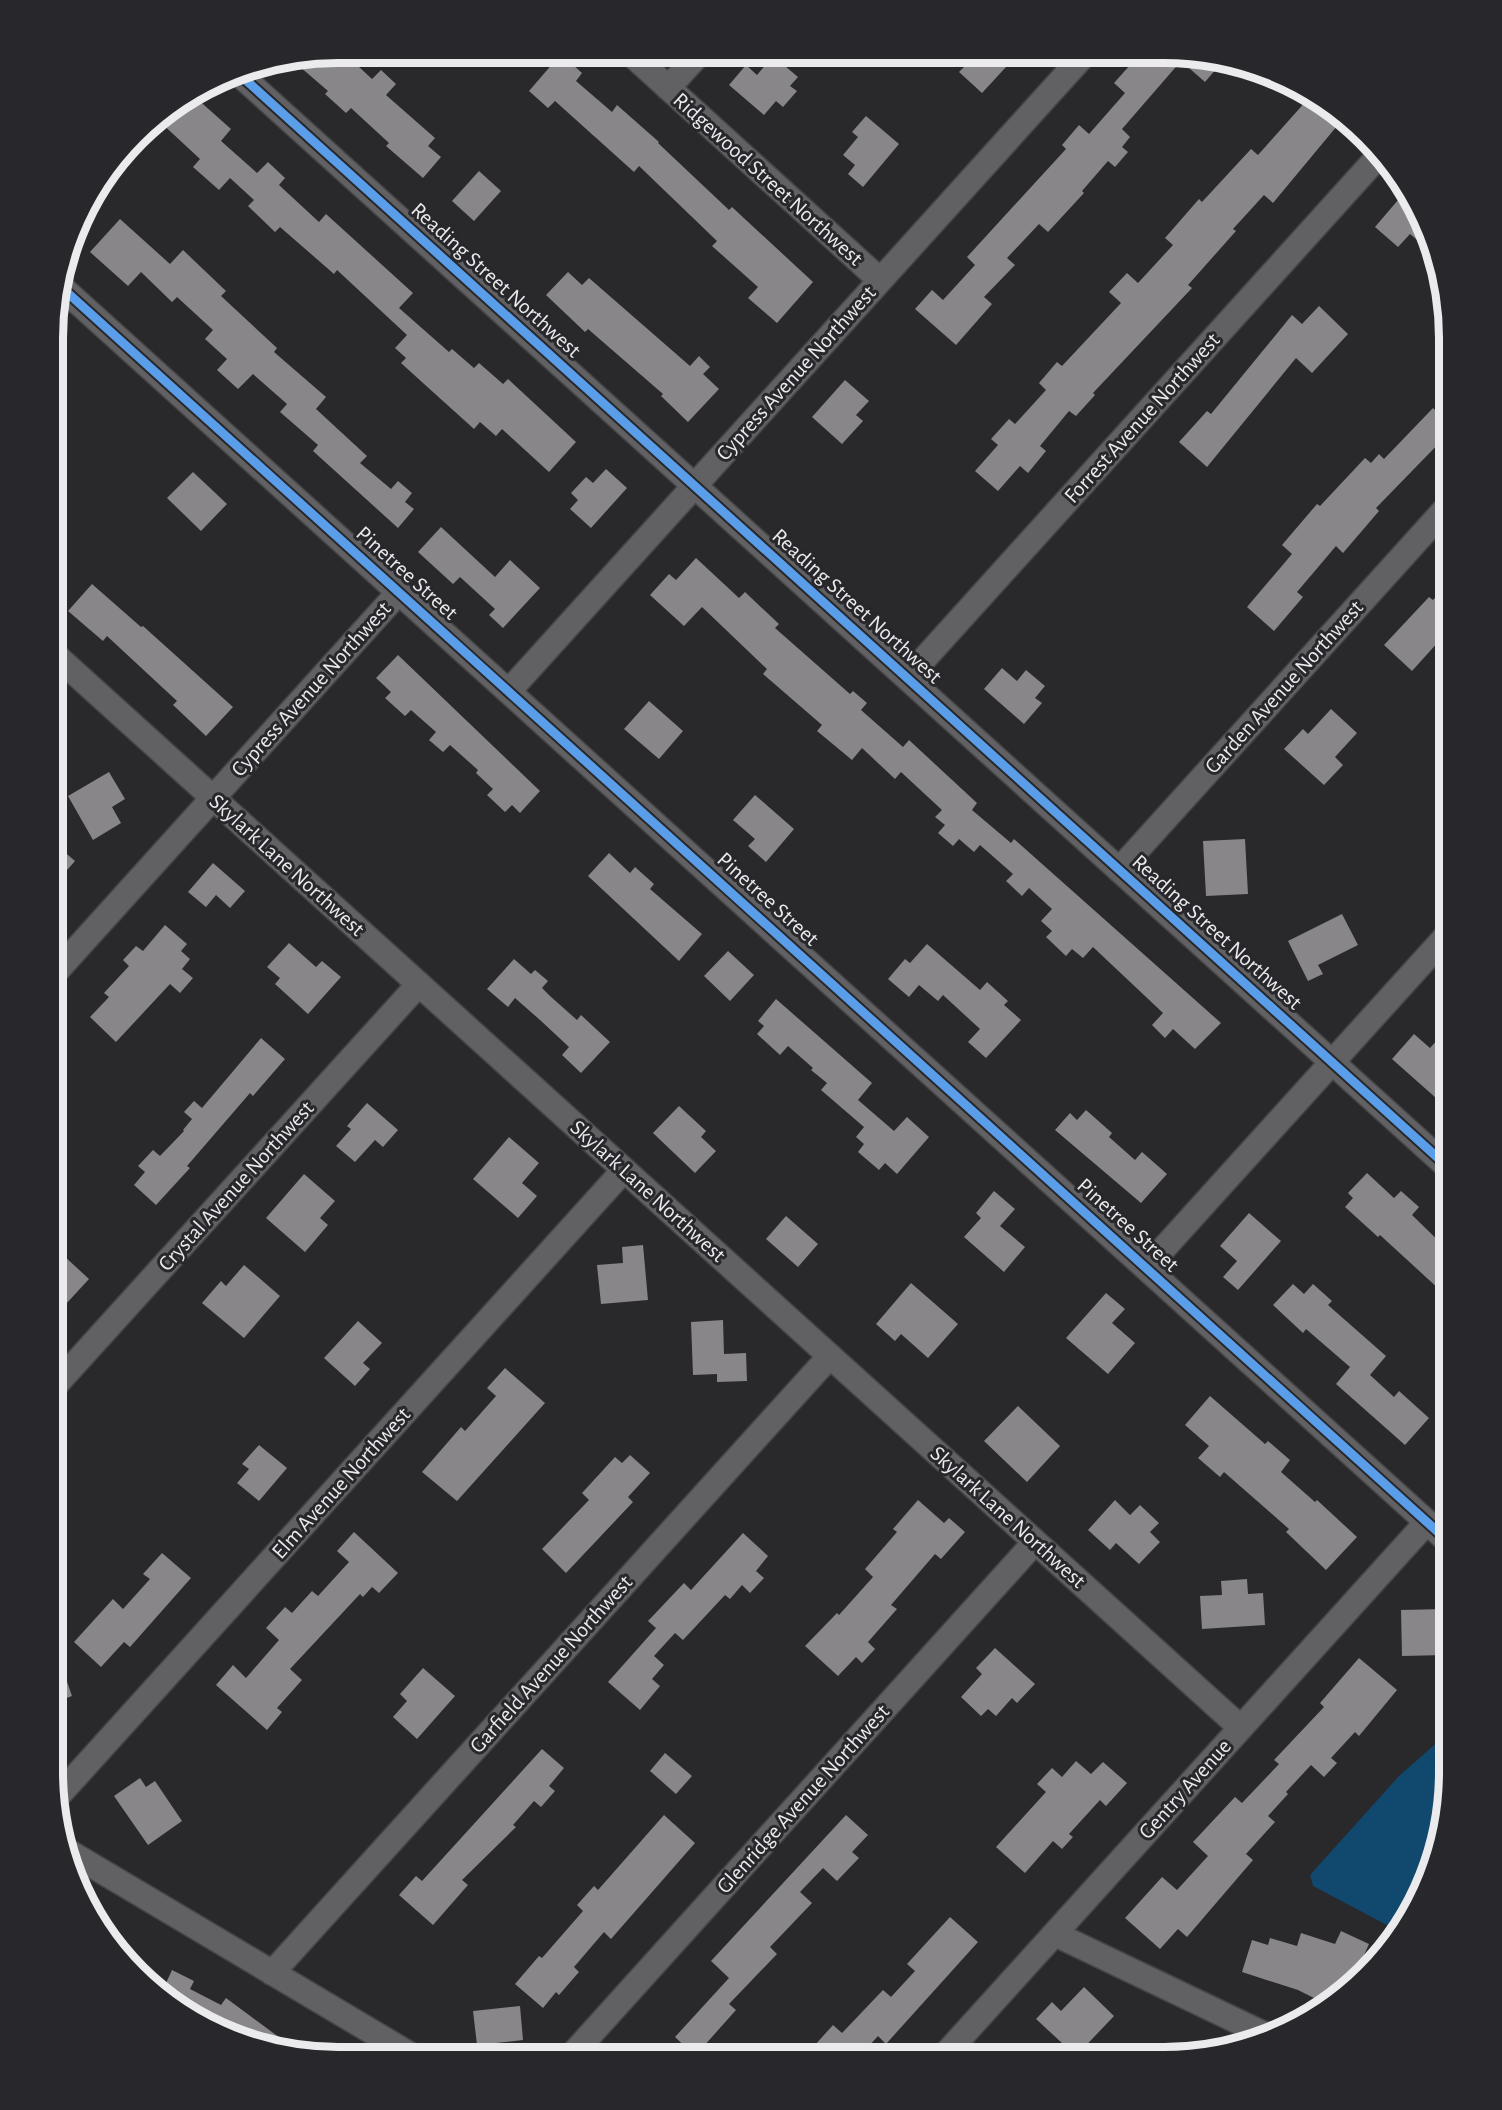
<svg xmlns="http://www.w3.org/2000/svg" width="1502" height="2110" font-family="'Alegreya Sans',sans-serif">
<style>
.water{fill:#10486e}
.building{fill:#888688}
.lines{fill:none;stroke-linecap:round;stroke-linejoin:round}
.minor-casing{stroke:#454547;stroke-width:27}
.minor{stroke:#616163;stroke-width:24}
.cycleway-casing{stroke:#28272b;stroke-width:13}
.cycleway{stroke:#5a9eea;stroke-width:9}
.labels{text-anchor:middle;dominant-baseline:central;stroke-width:6;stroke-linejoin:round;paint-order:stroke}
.street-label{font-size:22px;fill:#ebebee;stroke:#28272b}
.rim{fill:none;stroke:#ebebee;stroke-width:8}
</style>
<rect width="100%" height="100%" fill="#29282a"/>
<path class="water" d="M1449,1732C1449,1809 1441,1865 1400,1932L1313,1886L1310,1875L1399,1776Z"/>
<path class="building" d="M344,53L372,79L381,70L396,84L386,95L435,138L428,146L441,157L423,178L386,146L389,143L351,108L346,113L325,94L328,91L292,60Z
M561,54L582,73L576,81L612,112L617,105L659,142L658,143L729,210L732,207L813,282L777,323L748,298L758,287L712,246L717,241L639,166L634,172L555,101L548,108L529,91Z
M957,54H1018L982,93L959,72L967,64Z
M1139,55H1201L1223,61L1205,82L1181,61L1122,129L1130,137L1122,147L1128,152L1115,167L1108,161L1082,191L1084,193L1048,232L1039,224L1007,258L1015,265L984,297L992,304L956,345L915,309L932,290L943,300L975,265L967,257L1066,149L1062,145L1079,125L1089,134L1125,93L1114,83Z
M773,56L798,77L790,86L797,91L783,107L776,101L764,115L729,85L746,65L757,75Z
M195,97L231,129L221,141L257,173L268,162L285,178L279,185L319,222L326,214L413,293L399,308L449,352L452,349L474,368L479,363L503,384L508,379L576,442L549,472L502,429L496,436L480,422L474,429L423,383L401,363L406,358L395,348L407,335L337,270L334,274L280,227L275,232L248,206L254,200L230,178L219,190L193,167L200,159L157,119Z
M1307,100L1337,126L1273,203L1264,195L1233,229L1236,231L1188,285L1192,288L1093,393L1095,395L1076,416L1069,411L1040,446L1046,451L1028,473L1020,466L998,491L975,471L998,445L991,439L1009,419L1015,424L1046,390L1039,383L1057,362L1062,366L1121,303L1109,292L1127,273L1138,283L1173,245L1165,238L1199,199L1202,202L1251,149L1258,155Z
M866,116L899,144L863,187L848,174L855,165L843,155L858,137L852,132Z
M479,171L501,191L474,221L452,201Z
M1404,193L1420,212L1429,250L1410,234L1398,247L1375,227Z
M120,219L170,264L183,250L226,291L221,296L277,348L274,352L326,397L316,409L367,456L360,463L391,489L398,481L412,493L405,502L414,509L398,528L313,451L318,445L280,412L287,404L253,374L238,389L217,370L227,359L205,339L213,330L177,297L172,302L141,272L128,286L90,252Z
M568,272L582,285L589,278L690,366L699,356L710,367L703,374L719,389L688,422L661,396L663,394L588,329L585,332L546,295Z
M1319,306L1348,334L1312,373L1296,358L1207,467L1179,442L1207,411L1211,414L1292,315L1302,324Z
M845,380L869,401L856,415L863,421L842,444L812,417Z
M1433,408L1449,424V433L1376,508L1379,511L1343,553L1336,546L1297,592L1303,597L1274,631L1247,607L1292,554L1282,545L1317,504L1320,506L1365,458L1371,463L1379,454L1384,459Z
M606,469L627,488L591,528L570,509L578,500L571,493L586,477L593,483Z
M193,472L227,504L201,531L167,498Z
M441,527L495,577L510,560L540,588L503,628L489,615L495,609L460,577L453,584L418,552Z
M696,558L739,598L745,592L779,624L775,628L850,694L853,691L867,703L861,710L903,747L909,740L977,803L972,810L1011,843L1014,839L1221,1023L1195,1049L1173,1029L1165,1038L1152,1025L1163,1013L1093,947L1083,958L1072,949L1066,956L1046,937L1052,931L1041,921L1052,909L1029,888L1022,896L1006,881L1013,874L980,845L974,852L959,839L953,846L938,833L945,825L935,817L942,810L901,772L895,779L862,748L852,760L817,731L822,725L763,674L767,669L702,607L684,626L650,595L669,574L676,580Z
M1449,582V630L1412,671L1384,645L1429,597L1433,600Z
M92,584L141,627L143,626L233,707L206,736L173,705L177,701L107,636L103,641L68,611Z
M398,655L540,791L520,813L512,805L505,812L487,795L493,789L476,773L478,770L450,745L443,752L429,740L436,732L411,710L405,716L385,698L391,692L376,678Z
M1002,668L1017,681L1026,670L1045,686L1035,698L1042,703L1024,724L984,689Z
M649,701L683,731L659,759L624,729Z
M1331,709L1357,733L1335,757L1343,765L1324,785L1284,749L1303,729L1308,734Z
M109,772L125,799L112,807L121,823L93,840L68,796Z
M755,795L794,829L766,862L748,846L755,839L733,820Z
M1245,839L1248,894L1206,896L1203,841Z
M54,843L75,861L54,885Z
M609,853L630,873L635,867L654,884L650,889L702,934L679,961L588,876Z
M213,863L245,891L230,908L216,895L206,907L188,892Z
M1342,914L1358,945L1318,965L1323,974L1308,981L1288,941Z
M165,925L187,944L181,951L190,959L182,969L193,978L180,993L170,984L116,1042L90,1017L109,997L104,993L129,966L123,960L136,946L143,951Z
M289,943L316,967L322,961L341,977L308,1014L275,984L280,978L267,967Z
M927,944L980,990L987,982L1008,1001L1004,1005L1021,1020L986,1058L968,1042L980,1029L943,995L938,1001L919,985L909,997L888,979L905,959L910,963Z
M728,951L754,975L730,1001L704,976Z
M514,959L531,974L535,970L548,981L542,988L550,996L577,1020L581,1015L610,1042L581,1073L562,1055L569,1047L540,1020L515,998L508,1007L487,989Z
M776,999L872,1083L858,1100L894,1131L907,1117L929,1137L897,1174L885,1163L879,1170L858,1152L864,1144L856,1137L864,1127L821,1090L827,1083L811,1070L813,1068L788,1046L780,1055L757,1034L764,1026L758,1021Z
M1449,1027V1082L1436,1098L1392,1059L1414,1034L1430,1048Z
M261,1038L285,1059L253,1096L250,1093L187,1166L190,1168L156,1205L134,1185L145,1172L138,1166L153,1150L160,1156L184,1131L183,1130L192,1119L184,1112L194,1101L202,1108Z
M367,1103L398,1130L383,1147L375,1140L355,1162L336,1146L351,1129L347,1126Z
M679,1106L706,1131L701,1137L716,1151L695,1173L653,1133Z
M1086,1110L1112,1133L1109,1137L1135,1160L1142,1152L1167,1174L1141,1203L1055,1130L1070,1113L1077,1120Z
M509,1137L539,1163L522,1183L537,1196L518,1218L473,1179Z
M1367,1173L1394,1198L1401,1191L1419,1207L1412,1215L1449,1251V1280L1440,1290L1380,1235L1378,1237L1345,1207L1353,1198L1348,1193Z
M304,1174L335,1201L320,1218L328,1225L305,1252L266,1218Z
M994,1191L1015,1209L1000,1226L1025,1247L1004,1272L964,1237L981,1218L976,1213Z
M1249,1213L1281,1241L1238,1290L1223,1277L1237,1261L1220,1246Z
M786,1216L818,1244L798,1267L766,1239Z
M643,1245L648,1300L601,1304L597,1265L623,1263L622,1247Z
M63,1255L89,1279L53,1318V1266Z
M244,1265L280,1296L244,1338L202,1303L221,1281L226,1286Z
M911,1283L958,1324L928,1358L901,1334L895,1341L876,1324Z
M1293,1284L1304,1294L1313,1284L1332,1301L1328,1305L1386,1356L1370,1375L1394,1397L1399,1391L1429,1418L1405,1445L1336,1384L1350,1367L1306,1329L1303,1333L1273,1305Z
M1106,1293L1125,1309L1112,1323L1135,1343L1108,1374L1066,1338Z
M723,1320L724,1354L746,1353L747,1381L717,1382V1374L693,1375L691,1322Z
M358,1321L382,1343L363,1363L370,1369L355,1386L324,1358Z
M505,1368L545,1403L457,1501L422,1472L461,1427L465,1431L496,1396L487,1388Z
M1210,1396L1265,1444L1268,1441L1290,1460L1281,1472L1315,1502L1317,1500L1357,1537L1326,1570L1286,1532L1289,1529L1224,1472L1220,1477L1198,1458L1209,1446L1185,1425Z
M1018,1406L1060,1446L1027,1482L984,1441Z
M259,1445L287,1468L259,1501L237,1483L249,1469L242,1464Z
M630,1455L650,1473L628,1497L633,1502L566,1573L542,1549L589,1500L582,1493L615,1457L622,1463Z
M918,1500L944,1523L949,1518L965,1532L941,1559L935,1554L891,1605L897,1609L868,1642L875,1649L862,1663L856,1657L838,1676L805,1646L837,1613L839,1615L873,1577L865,1569L897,1532L893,1529Z
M1115,1500L1130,1515L1140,1505L1159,1523L1150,1532L1160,1542L1139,1564L1116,1543L1110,1550L1088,1530Z
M354,1532L398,1573L379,1593L372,1587L363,1597L360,1594L290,1669L302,1680L277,1708L282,1712L267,1730L216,1685L233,1665L246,1678L279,1640L266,1628L285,1607L292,1613L312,1591L318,1596L349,1562L337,1551Z
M743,1533L768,1556L756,1571L764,1578L750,1593L742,1585L730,1599L725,1595L683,1640L675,1633L654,1656L664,1665L652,1679L660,1686L640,1710L608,1682L656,1628L648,1621L684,1583L691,1590Z
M162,1553L191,1578L130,1647L124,1642L101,1667L74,1642L113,1599L123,1609L150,1579L143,1574Z
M1247,1579L1248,1594L1263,1593L1265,1625L1202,1629L1200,1596L1222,1595L1221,1581Z
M1445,1609L1446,1655L1402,1656L1401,1610Z
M53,1647H55L72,1696L53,1703Z
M995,1648L1035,1684L1017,1703L1012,1698L996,1716L988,1709L981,1716L961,1697L982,1674L976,1668Z
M1359,1658L1397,1690L1359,1736L1355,1732L1331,1758L1337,1763L1324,1777L1311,1765L1286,1792L1288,1794L1268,1816L1275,1822L1246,1854L1253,1860L1187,1937L1178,1929L1160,1949L1125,1918L1162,1877L1177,1890L1208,1856L1193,1842L1235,1797L1242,1803L1279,1764L1274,1760L1324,1707L1320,1703Z
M423,1668L455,1696L417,1739L393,1717L407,1701L400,1694Z
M542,1749L564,1768L549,1786L555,1791L541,1807L534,1801L513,1825L516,1827L462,1880L468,1885L433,1925L399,1895L416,1876L422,1881Z
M665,1753L692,1776L676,1794L650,1771Z
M1076,1761L1091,1774L1103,1762L1127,1783L1106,1806L1100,1800L1069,1834L1073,1837L1062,1849L1053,1841L1025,1873L996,1847L1046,1792L1037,1784L1052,1768L1062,1777Z
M140,1778L146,1787L155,1781L182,1821L148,1845L114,1796Z
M664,1815L695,1843L611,1939L604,1932L574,1967L579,1972L559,1995L556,1992L543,2008L515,1984L539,1956L542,1958L583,1911L577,1905L594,1886L598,1890Z
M846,1815L868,1835L852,1852L859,1858L837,1881L823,1868L800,1892L812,1903L770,1947L777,1954L729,2004L736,2010L695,2056L675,2037L729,1978L711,1961Z
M950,1917L978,1942L886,2044L878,2036L859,2057L805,2056L833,2025L842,2033L883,1990L891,1997L915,1971L907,1964Z
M1341,1931L1369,1944L1360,1964L1369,1968L1352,1987L1326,2004L1298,1990L1242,1972L1252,1940L1268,1945L1270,1938L1297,1946L1301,1933L1335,1944Z
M172,1970L194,1981L190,1989L221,2005L226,1998L299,2052L298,2054L229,2036L165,1999L161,1994Z
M1084,1987L1114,2016L1076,2056L1036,2019L1052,2002L1061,2011Z
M520,2006L523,2040L477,2045L473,2011Z"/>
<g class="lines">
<g class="minor-casing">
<path id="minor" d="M630,53L880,280
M238,73L1449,1168
M668,88L699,54
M60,286L1449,1542
M54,654L1241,1728
M907,678L1376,159
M509,691L1084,55
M1119,870L1449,505
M54,974L399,592
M1146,1268L1449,933
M53,1388L419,984
M58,1796L624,1170
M71,1853L411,2055
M1055,1934L1264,2034
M272,1973L830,1356
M571,2056L1035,1542
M943,2057L1427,1522"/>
</g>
<use href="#minor" class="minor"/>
<g class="cycleway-casing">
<path id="cycleway" d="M238,73L1449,1168
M60,286L1449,1542"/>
</g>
<use href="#cycleway" class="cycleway"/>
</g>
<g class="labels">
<g class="street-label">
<text transform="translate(768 179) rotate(42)">Ridgewood Street Northwest</text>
<text transform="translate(496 280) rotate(42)">Reading Street Northwest</text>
<text transform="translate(796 373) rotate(-48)">Cypress Avenue Northwest</text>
<text transform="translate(1142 418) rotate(-48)">Forrest Avenue Northwest</text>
<text transform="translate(407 573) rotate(42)">Pinetree Street</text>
<text transform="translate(857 606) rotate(42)">Reading Street Northwest</text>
<text transform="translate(1284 687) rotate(-48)">Garden Avenue Northwest</text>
<text transform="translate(311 689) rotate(-48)">Cypress Avenue Northwest</text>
<text transform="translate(287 865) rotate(42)">Skylark Lane Northwest</text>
<text transform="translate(768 899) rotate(42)">Pinetree Street</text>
<text transform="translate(1217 932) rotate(42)">Reading Street Northwest</text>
<text transform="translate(236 1186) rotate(-48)">Crystal Avenue Northwest</text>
<text transform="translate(648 1191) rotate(42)">Skylark Lane Northwest</text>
<text transform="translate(1128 1225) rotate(42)">Pinetree Street</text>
<text transform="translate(341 1483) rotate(-48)">Elm Avenue Northwest</text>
<text transform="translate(1008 1517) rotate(42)">Skylark Lane Northwest</text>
<text transform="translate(551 1664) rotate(-48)">Garfield Avenue Northwest</text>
<text transform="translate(1185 1789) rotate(-48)">Gentry Avenue</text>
<text transform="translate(803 1799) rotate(-48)">Glenridge Avenue Northwest</text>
</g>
</g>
<path d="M0 0H1502V2110H0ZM338 63H1164A275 275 0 0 1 1439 338V1772A275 275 0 0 1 1164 2047H338A275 275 0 0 1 63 1772V338A275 275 0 0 1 338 63Z" fill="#28272b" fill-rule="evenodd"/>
<path class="rim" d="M338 63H1164A275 275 0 0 1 1439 338V1772A275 275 0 0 1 1164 2047H338A275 275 0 0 1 63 1772V338A275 275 0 0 1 338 63Z"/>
</svg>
